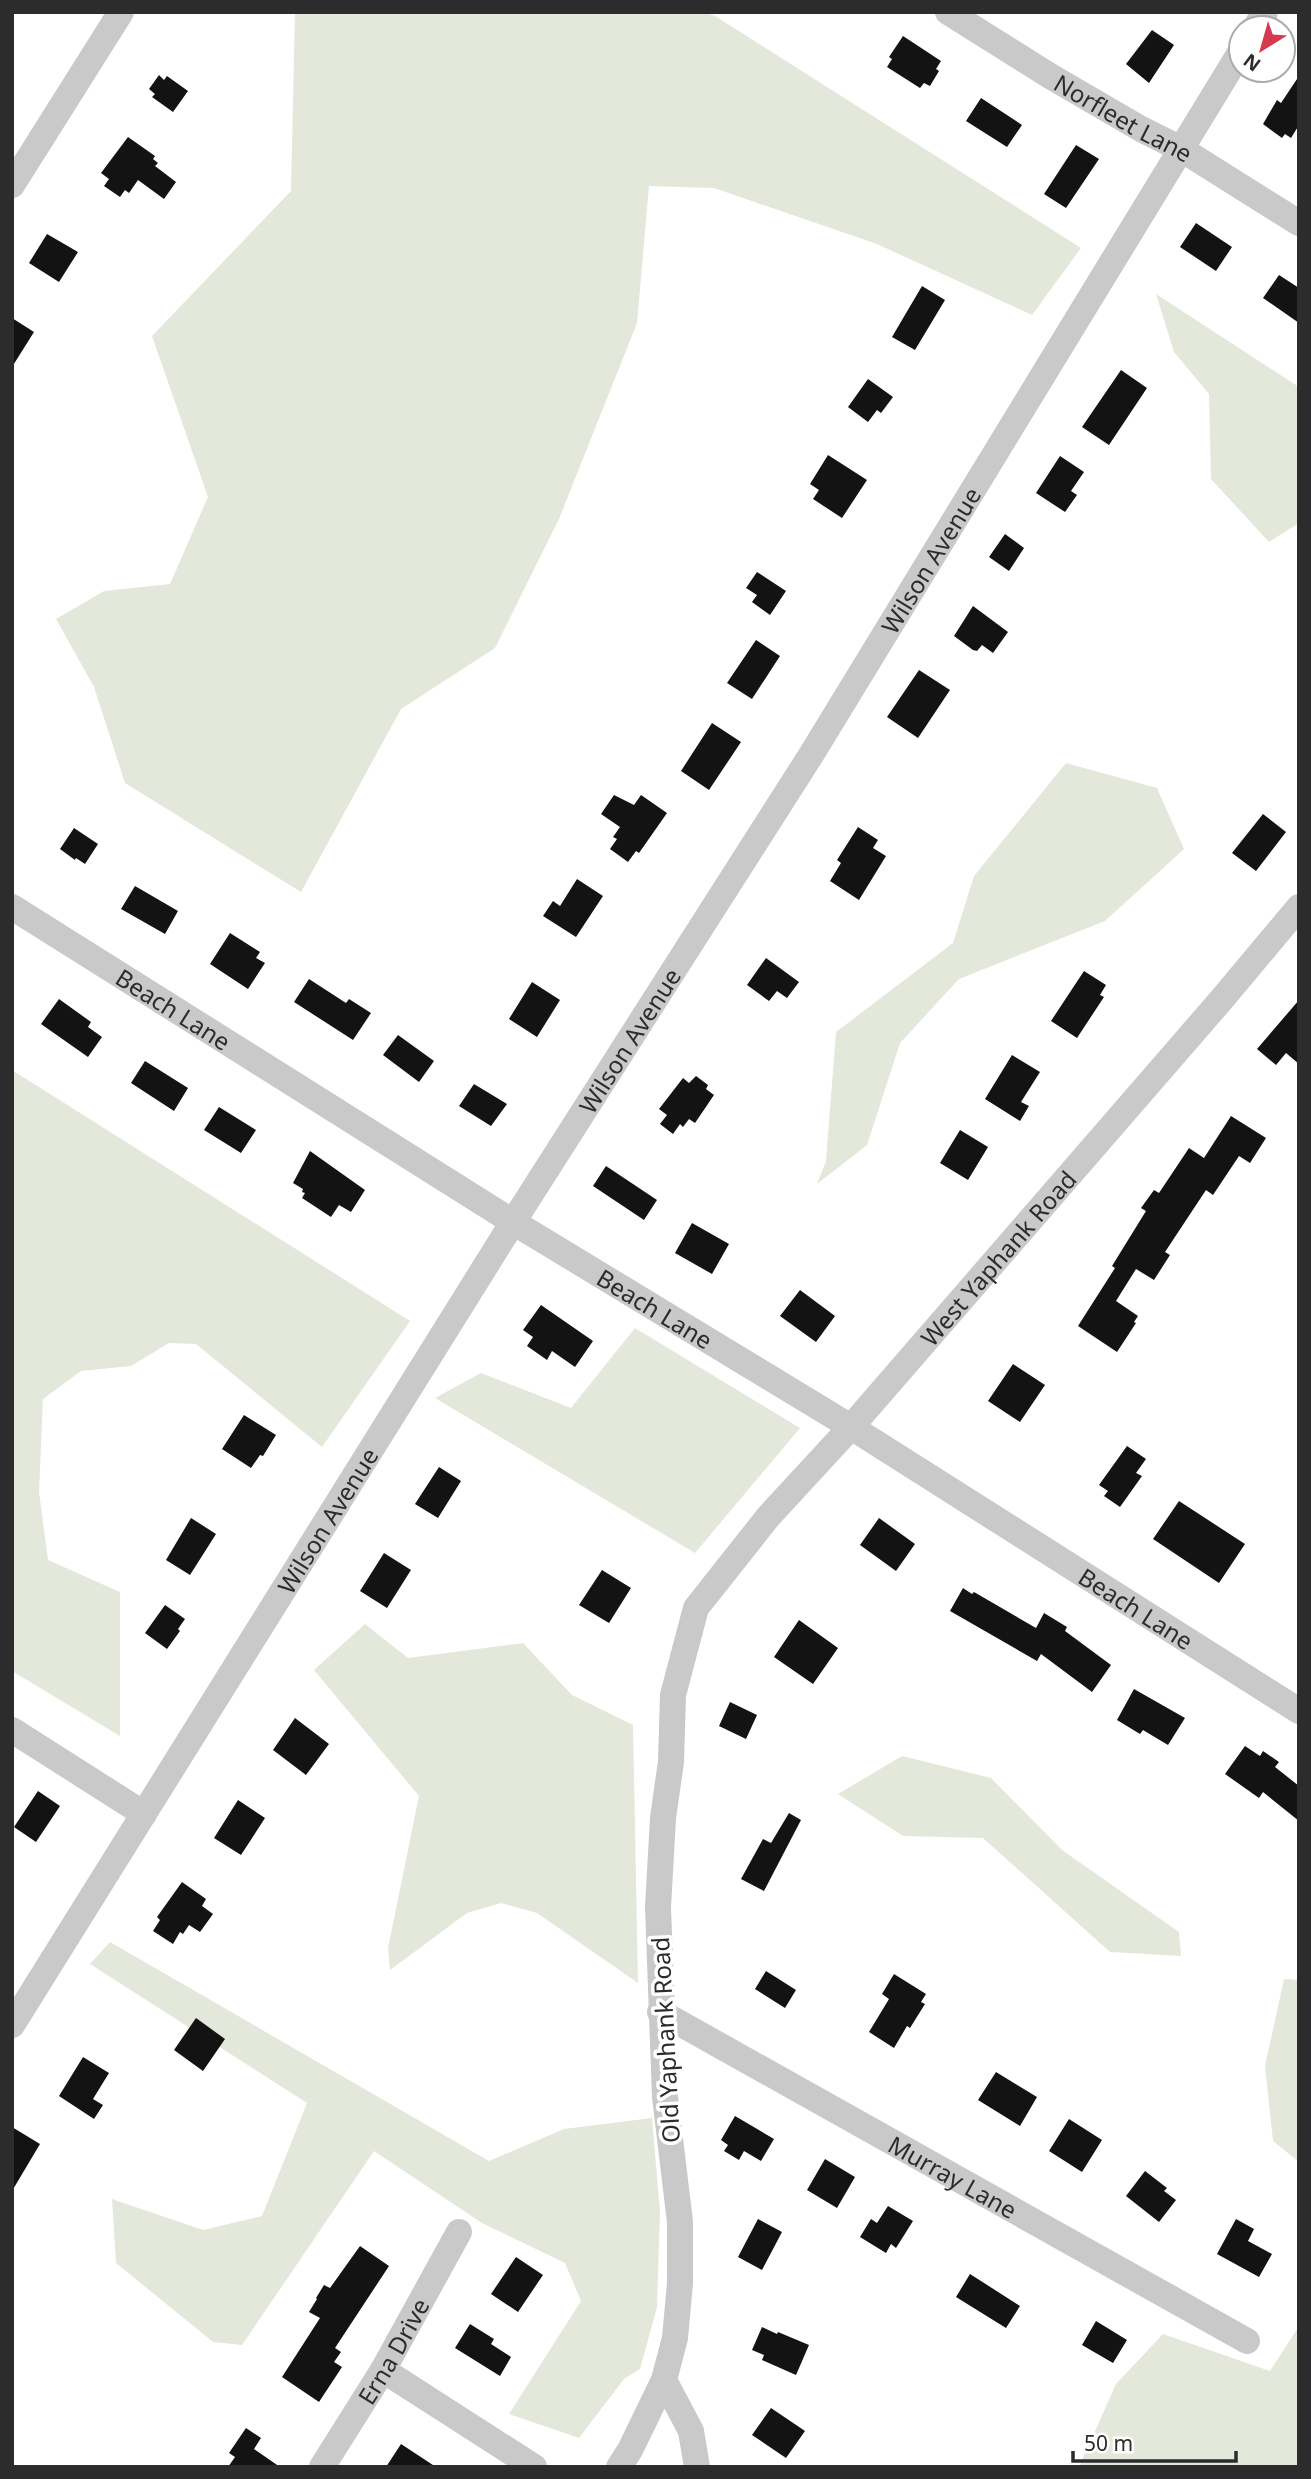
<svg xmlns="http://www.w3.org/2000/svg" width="1311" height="2479" font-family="'Noto Sans',sans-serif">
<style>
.green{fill:#e3e8da}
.building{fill:#131313}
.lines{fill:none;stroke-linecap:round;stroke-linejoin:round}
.minor{stroke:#c9c9c9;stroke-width:26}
.labels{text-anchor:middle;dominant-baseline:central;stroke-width:7;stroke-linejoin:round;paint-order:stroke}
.street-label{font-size:24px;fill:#2c2c2c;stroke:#fff}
</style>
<rect width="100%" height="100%" fill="#fff"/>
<path class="green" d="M295,12H703L715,16L1081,248L1032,315L877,244L714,188L649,186L637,323L559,519L495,648L401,709L301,892L125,783L94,687L56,619L104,591L170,584L208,497L152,336L291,191Z
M1156,294L1299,387V523L1269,542L1211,479L1209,394L1174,352Z
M1066,763L1157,788L1184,849L1105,921L959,979L900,1043L867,1145L817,1184L826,1161L836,1032L953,943L974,876Z
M12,1070L410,1321L322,1447L196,1344L169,1343L131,1366L81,1371L43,1399L39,1492L48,1560L120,1592V1736L12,1671Z
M635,1328L800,1428L695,1553L435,1398L481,1373L571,1408Z
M365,1624L408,1658L523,1643L572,1695L633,1725L638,1983L537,1913L501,1903L467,1913L390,1970L388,1948L419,1796L314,1670Z
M902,1756L991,1778L1062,1850L1179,1932L1181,1956L1110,1952L983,1838L903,1836L838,1794Z
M110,1942L489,2161L564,2129L652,2118L660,2212L657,2307L640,2369L624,2379L579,2438L509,2414L581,2301L565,2263L482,2223L374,2151L242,2345L213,2342L116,2263L112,2199L203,2230L262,2216L307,2103L90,1964Z
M1284,1979L1299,1980V2162L1273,2141L1265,2066Z
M1299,2326V2467H1079L1116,2384L1163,2334L1270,2371Z"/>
<path class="building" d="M1152,30L1174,45L1149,83L1126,64Z
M903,36L941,61L936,69L939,71L930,86L924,83L920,88L887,67L892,59L889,57Z
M159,75L164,80L167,76L188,91L173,112L152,97L155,94L149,89Z
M1299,76V125L1291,138L1285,134L1282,138L1263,124L1277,100L1281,103Z
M981,98L1022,125L1007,147L966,121Z
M128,137L155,156L153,159L158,163L155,166L176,182L164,199L138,180L129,193L125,190L120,197L104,186L109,179L101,173Z
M1076,145L1099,159L1066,208L1044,194Z
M1196,223L1232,247L1216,271L1180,247Z
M47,234L78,252L59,282L29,263Z
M1279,275L1299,288V323L1263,298Z
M922,286L945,300L915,350L892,337Z
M12,318L34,332L12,367Z
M1121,370L1147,388L1109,445L1082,427Z
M868,379L893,397L881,413L877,410L868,422L848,407Z
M828,455L867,480L842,518L813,499L819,490L810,484Z
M1060,456L1084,472L1071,491L1077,495L1065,512L1036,493Z
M1005,534L1024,548L1009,571L989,557Z
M757,572L786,591L770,615L752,602L757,595L746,588Z
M973,606L1008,632L993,653L982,645L977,651L973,650L954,636Z
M756,640L780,656L752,699L727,683Z
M919,670L950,690L918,738L887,717Z
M712,723L741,742L709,790L681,771Z
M614,795L634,805L641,795L667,813L639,853L636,851L628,862L610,849L617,839L613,837L620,827L601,814Z
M1263,814L1286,832L1256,871L1232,853Z
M858,827L878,840L873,848L886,856L859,900L830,881L841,863L837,860Z
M74,828L98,844L85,864L76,858L75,860L60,849Z
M577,879L603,896L576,937L543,916L553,901L560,906Z
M135,886L178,911L165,934L121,909Z
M230,933L260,952L256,958L265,963L248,989L210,964Z
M766,958L799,982L787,998L777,991L769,1001L747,985Z
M1084,971L1106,985L1100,995L1104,997L1077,1038L1051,1021Z
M309,979L346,1003L349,999L371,1013L353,1040L294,1002Z
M532,982L560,1000L537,1037L509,1019Z
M59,999L91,1022L88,1027L102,1037L88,1057L41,1024Z
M1299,1000V1064L1286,1053L1276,1065L1257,1049Z
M398,1035L434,1061L419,1082L383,1055Z
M1012,1055L1040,1072L1021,1102L1029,1106L1020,1121L985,1099Z
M145,1061L188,1088L174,1111L131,1083Z
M696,1076L708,1085L706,1089L714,1095L695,1123L689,1119L683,1127L680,1124L673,1134L660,1124L667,1115L659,1109L683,1078L689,1083Z
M474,1084L507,1104L491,1126L459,1106Z
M219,1107L256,1130L241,1153L204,1130Z
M1231,1116L1266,1138L1250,1163L1239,1156L1213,1195L1206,1190L1165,1252L1170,1255L1154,1280L1136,1269L1116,1301L1138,1316L1134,1322L1136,1323L1117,1352L1078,1326L1115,1268L1112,1266L1146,1211L1141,1208L1154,1190L1159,1193L1189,1148L1204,1158Z
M960,1130L988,1147L968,1180L940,1163Z
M310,1151L365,1190L351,1212L339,1205L331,1217L302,1198L305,1193L302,1192L303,1189L293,1183Z
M606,1166L657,1200L644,1220L593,1186Z
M692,1223L729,1244L712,1274L675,1253Z
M800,1290L835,1316L816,1342L780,1316Z
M541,1305L593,1341L575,1367L552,1351L547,1360L527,1346L533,1337L523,1330Z
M1013,1364L1045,1385L1020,1422L988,1401Z
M244,1415L276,1435L263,1456L260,1455L251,1468L222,1449Z
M1127,1446L1146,1459L1136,1473L1142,1476L1120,1507L1104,1496L1108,1491L1099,1485Z
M439,1467L461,1481L438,1518L415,1504Z
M1179,1501L1245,1544L1219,1583L1153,1539Z
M191,1518L216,1534L190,1575L166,1560Z
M879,1518L915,1544L896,1571L860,1545Z
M384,1553L411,1570L387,1608L360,1591Z
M602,1570L631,1588L609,1623L579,1605Z
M963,1588L972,1594L974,1592L1036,1628L1044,1613L1067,1627L1065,1631L1111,1665L1092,1692L1041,1654L1037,1661L950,1611Z
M165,1605L185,1619L178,1629L180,1631L167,1649L145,1633Z
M799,1620L838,1648L813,1684L774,1657Z
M1134,1689L1185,1718L1168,1745L1143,1730L1140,1734L1117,1720Z
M730,1702L757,1715L746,1739L719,1726Z
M295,1718L329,1744L306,1775L273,1750Z
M1245,1746L1260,1756L1263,1751L1279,1762L1275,1767L1299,1786V1821L1263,1792L1259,1798L1225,1774Z
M38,1791L60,1806L36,1842L14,1827Z
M238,1800L265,1818L241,1855L214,1838Z
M789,1813L801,1820L764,1891L741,1879L763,1839L771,1843Z
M182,1882L206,1899L202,1906L213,1914L200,1932L189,1925L183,1934L180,1932L173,1944L153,1931L160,1920L157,1917Z
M766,1971L796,1990L785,2008L755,1989Z
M894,1974L926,1994L921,2002L925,2004L910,2028L907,2026L894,2048L869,2032L889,1999L882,1994Z
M196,2018L225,2039L203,2071L174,2050Z
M83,2057L109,2073L93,2099L103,2105L94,2119L59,2096Z
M996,2072L1037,2097L1020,2126L978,2100Z
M735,2116L774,2139L761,2161L744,2151L739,2160L724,2151L728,2145L721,2140Z
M1069,2119L1102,2140L1082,2172L1049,2151Z
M12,2127L40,2144L12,2191Z
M825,2159L855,2177L837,2208L807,2190Z
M1145,2171L1167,2188L1164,2191L1176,2200L1159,2222L1126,2196Z
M888,2206L913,2221L896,2248L891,2244L886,2253L860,2237L871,2219L877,2223Z
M758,2219L782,2232L762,2270L738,2257Z
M1236,2219L1254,2229L1248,2241L1272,2254L1259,2277L1217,2254Z
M360,2246L389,2266L335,2348L341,2352L334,2362L342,2367L319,2402L282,2377L320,2318L309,2312L317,2299L316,2298L324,2285L330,2288Z
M516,2257L543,2275L518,2312L491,2294Z
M970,2274L1020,2306L1006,2328L956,2297Z
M1096,2321L1127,2340L1113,2363L1082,2345Z
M470,2324L494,2339L491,2344L511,2357L500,2376L455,2348Z
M762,2327L777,2334L778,2332L809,2345L796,2375L762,2360L764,2355L752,2350Z
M771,2408L805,2431L786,2458L752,2435Z
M246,2428L261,2438L254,2449L280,2467H228L235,2457L229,2453Z
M401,2444L436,2467H386Z"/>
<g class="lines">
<g class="minor">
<path id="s1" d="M948,12L1050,76L1141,129L1181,149L1299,223"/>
<path d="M1255,28L1265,12"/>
<path d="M12,185L121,12"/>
<path id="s2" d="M12,907L513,1222L851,1427L1299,1711"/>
<path d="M12,1730L144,1814"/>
<path id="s3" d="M660,2012L1247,2341"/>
<path id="s4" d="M12,2025L513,1222L811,755L1241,51"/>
<path d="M383,2370L534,2467"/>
<path d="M664,2380L691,2431L697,2467"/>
<path id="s5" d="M322,2467L383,2370L459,2232"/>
<path id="s6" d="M619,2467L630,2450L664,2380L675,2338L680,2283V2222L665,2097L658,1907L663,1818L671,1762L673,1695L696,1608L768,1517L851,1427L1222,999L1299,907"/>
</g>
</g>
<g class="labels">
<g class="street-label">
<text stroke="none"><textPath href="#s1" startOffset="205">Norfleet Lane</textPath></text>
<text stroke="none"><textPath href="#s4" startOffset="1729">Wilson Avenue</textPath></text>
<text stroke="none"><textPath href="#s2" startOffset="191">Beach Lane</textPath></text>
<text stroke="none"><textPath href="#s4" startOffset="1162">Wilson Avenue</textPath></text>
<text stroke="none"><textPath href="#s6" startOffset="1339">West Yaphank Road</textPath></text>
<text stroke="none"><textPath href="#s2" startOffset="758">Beach Lane</textPath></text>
<text stroke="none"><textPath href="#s4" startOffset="595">Wilson Avenue</textPath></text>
<text stroke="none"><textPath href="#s2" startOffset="1325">Beach Lane</textPath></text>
<text transform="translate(665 2040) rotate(-93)">Old Yaphank Road</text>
<text stroke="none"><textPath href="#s3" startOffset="336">Murray Lane</textPath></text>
<text stroke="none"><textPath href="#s5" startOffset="136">Erna Drive</textPath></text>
</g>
</g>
<rect width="1311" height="2479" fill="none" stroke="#2c2c2c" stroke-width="28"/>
<g transform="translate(1262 49) rotate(217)"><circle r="33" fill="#ffffff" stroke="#ababab" stroke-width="2"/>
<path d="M0-5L12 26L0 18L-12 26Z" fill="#d7394e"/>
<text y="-10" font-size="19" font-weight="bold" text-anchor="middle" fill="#2c2c2c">N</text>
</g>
<path d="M1073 2451v10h163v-10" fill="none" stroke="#2c2c2c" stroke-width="3.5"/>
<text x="1084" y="2451" font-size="21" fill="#2c2c2c" stroke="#ffffff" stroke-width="5" paint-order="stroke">50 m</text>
</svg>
